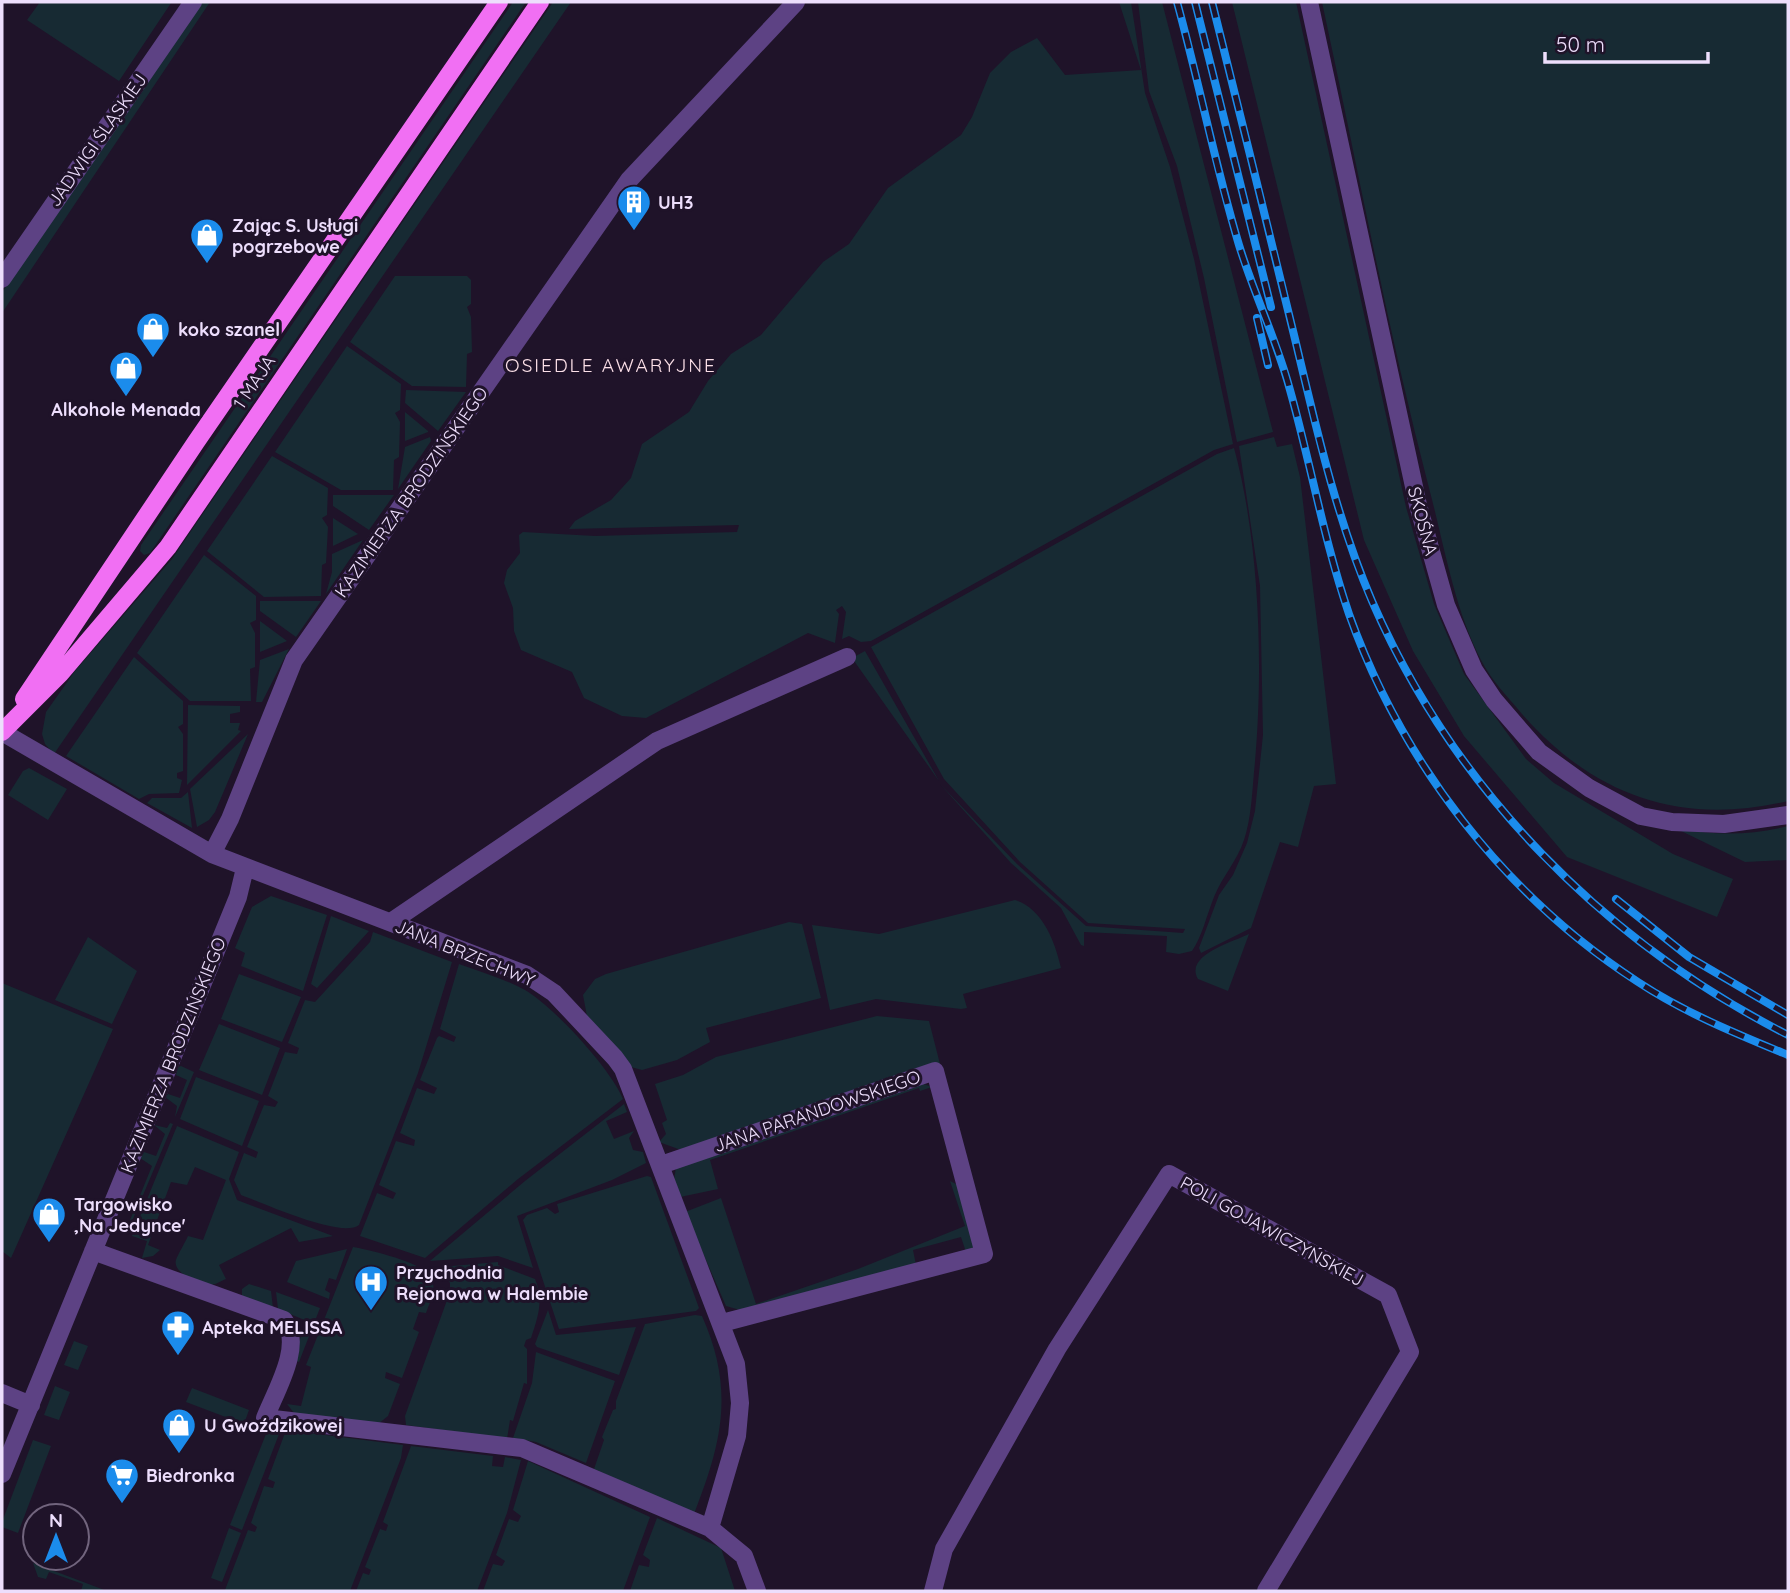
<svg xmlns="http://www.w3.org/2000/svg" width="1790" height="1593" font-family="Quicksand,sans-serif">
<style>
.green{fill:#172a33}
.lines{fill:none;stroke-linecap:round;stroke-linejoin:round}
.minor{stroke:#5d4284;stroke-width:18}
.major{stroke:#f16ff3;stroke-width:18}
.rail-casing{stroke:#1b8cec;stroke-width:8}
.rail{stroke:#1f1329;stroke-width:5;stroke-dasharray:16;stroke-linecap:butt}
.labels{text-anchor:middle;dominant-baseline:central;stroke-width:6;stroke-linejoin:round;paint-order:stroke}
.street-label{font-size:18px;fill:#eddefc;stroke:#1f1329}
.poi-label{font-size:18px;font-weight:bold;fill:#eddefc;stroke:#1f1329;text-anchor:start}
.neighbourhood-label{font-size:19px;letter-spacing:2px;fill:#fce0e8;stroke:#1f1329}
</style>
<rect width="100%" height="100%" fill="#1f1329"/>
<path class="green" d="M40,2H169L171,3L119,81L27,20Z
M201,2H210L2,313V292Z
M513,2H526L150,553L144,555L140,551L141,545Z
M553,2H571L54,754L45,744L42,734L46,712L75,671L172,559Z
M1119,2H1131L1145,93L1170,167L1194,259L1233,444L1214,450L871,641L861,642L849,636L842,639L846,612L842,606L836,610L839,614L835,643L808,633L646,718L622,716L584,698L572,672L521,650L514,631L513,608L504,583L507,570L520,553L519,535L523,532L595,536L737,532L739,525L569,529L575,521L611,500L631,478L642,444L689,412L708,381L731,354L761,335L823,262L849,244L888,188L961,135L972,117L990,73L1011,52L1037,38L1065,75L1141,70Z
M1138,2H1162L1273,432L1237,442L1204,278L1177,166L1149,91Z
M1232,2H1296L1406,507L1434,604L1464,674L1526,759L1554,783L1673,854L1733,879L1717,917L1567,857L1464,736L1413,651L1364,540Z
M1322,2H1788V801C1682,826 1595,797 1522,714C1508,697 1491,680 1481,660C1454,608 1444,544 1429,488C1387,327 1357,164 1322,2Z
M395,276H467L471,280V304L467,307L471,317L472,352L467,354L466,387L412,386L350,342Z
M347,346L401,384L400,410L395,413L400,422L399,457L394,460L393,490H341L275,452Z
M406,390L466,392L438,431L405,403Z
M405,412L428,431V432L405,441Z
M430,437L431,441L398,489L405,447Z
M1274,437L1277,447L1292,444L1300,477L1336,784L1314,786L1298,847L1280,842L1251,928L1201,953L1199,948L1219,895L1233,875L1247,843L1255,811L1263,735L1260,586L1239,446Z
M1234,448C1260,543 1264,673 1254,772C1252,795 1251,819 1244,840C1237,861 1222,877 1214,897C1207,914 1202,937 1192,951L1179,954L1166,952L1167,936L1084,932V946L1081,945L1061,908L1011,863L940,784L1017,864L1086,926L1183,933L1185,929L1088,923L1020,862L944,779L871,647L1217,454Z
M272,456L328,488L327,515L322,518L328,527L326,563L322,565L321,596L264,597L207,551Z
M333,495H394L369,530L333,506Z
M333,518L358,534L333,546Z
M363,540L326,594L332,572V554Z
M204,555L256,596V620L250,623L255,633V667L250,669L251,701H190L137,653Z
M260,601H321L296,637L260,611Z
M260,621L287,641L260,652Z
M289,649L262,702H256L260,660Z
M865,651L939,781L852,658Z
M134,657L183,701V724L178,727L183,734V771L177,773V778L182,780L179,793L149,794L139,799L66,756Z
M188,705L240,706V712L230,714V723H240L238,730L241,731L187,785Z
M248,734L215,812L209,820L197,827L190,789Z
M29,768L67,789L48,820L8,795L23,771Z
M188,792L192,828L147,803L152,798H181Z
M1788,826V860L1745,862L1677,829C1716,835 1749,836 1788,826Z
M271,896L327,915L303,991L241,966L245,953L235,948L252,907Z
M1015,900C1043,909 1055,942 1061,968L963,994L967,1008L961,1009L876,999L830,1010L812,925L879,934Z
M331,916L369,931L317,988L311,984Z
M789,922L802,924L821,998L706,1028L710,1042L677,1060L642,1070L631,1067L587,1016L583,995L595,979L606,974Z
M373,932L452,962L418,1073L359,1225C341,1239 263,1203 241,1195L234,1180L244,1153L256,1158L258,1152L247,1147L264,1105L275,1107L278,1102L268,1096L285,1052L297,1054L299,1048L288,1043L305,1000L315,1002L370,942Z
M1249,934L1228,991L1198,979C1184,955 1233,942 1249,934Z
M88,937L137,971L112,1024L55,1000Z
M459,964C481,972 505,979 525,990C554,1007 610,1068 623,1099L518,1179L425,1258L360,1236L377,1193L393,1199L396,1193L379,1185L396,1141L414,1146L415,1140L400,1133L417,1088L434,1094L437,1088L420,1080L437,1038L439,1036L454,1042L456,1037L440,1029Z
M239,974L301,997L282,1042L221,1019Z
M2,983L113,1029L11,1258L2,1251Z
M877,1016L929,1021L940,1064L681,1150L659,1142L666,1134L662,1123L667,1120L655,1084L683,1075L716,1057Z
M219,1024L280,1048L262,1095L199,1070Z
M181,1066L194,1072L175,1117L177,1106L165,1097L168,1094L180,1098L187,1080L176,1075L178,1067Z
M196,1077L259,1101L242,1146L180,1119Z
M921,1083L932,1087L920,1091L919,1088L710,1160L718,1189L680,1197L674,1180L676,1167Z
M624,1104L627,1112L606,1121L614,1139L634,1131L629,1138L633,1150L643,1152L646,1163L612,1180L517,1216L533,1268L498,1256L430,1261L525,1181Z
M170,1123L173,1124L130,1226L128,1225L152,1166L140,1158L144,1152L156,1156L165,1134L154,1125L167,1128Z
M177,1126L239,1152L229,1179L237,1200L333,1236L299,1242L291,1228L219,1265L226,1279C221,1281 215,1285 210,1285C200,1285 172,1273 176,1260C178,1254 185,1243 188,1236L203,1240L226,1180L195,1167L187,1185L171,1182L148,1245L160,1250L153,1256L142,1258L147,1241L132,1236Z
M647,1176L651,1177L699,1308L696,1311L559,1329L523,1220L527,1215L547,1208L555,1214L559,1212L557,1204Z
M950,1181L960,1186L974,1244L972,1250L966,1252L961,1237L913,1250L916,1265L740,1310L726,1306L685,1212L721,1198L756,1304L858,1269L965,1226Z
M353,1247C369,1250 422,1262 430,1276C438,1288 430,1301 426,1313L419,1312L413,1329L419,1332L402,1378L386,1372L385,1378L400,1384L388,1416L378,1424L294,1413L287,1404L301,1406L311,1367L306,1365Z
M347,1249L336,1280L329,1278L325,1290L330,1293L329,1299L287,1282L296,1261Z
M498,1262V1265L535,1279C544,1300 538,1317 531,1338L526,1340L524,1346L527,1349V1384L524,1383L513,1421L510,1420L507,1439L406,1425L405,1416L450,1292V1283L441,1267Z
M249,1284L271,1291L273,1308L242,1296V1289Z
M276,1292L320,1308L299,1362L292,1359L307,1321L278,1309Z
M548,1310L556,1335L636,1327L619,1375L537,1347L535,1344Z
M695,1315L702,1316C735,1390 722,1442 694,1514L594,1469L604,1440L602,1437L613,1410L616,1409V1401L645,1324Z
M74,1341L88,1346L78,1370L64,1365Z
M536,1352L615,1381L586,1463L536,1442L513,1438L532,1383Z
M55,1386L70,1392L59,1420L44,1415Z
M192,1388L249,1410L244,1424L186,1402Z
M272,1428L281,1429L242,1530L230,1525L266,1434Z
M286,1430L403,1445L401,1458L350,1591L225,1590L248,1530L255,1532L257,1527L251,1523L264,1486L273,1488L275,1482L268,1479Z
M33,1440L51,1446L18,1533L2,1527V1522Z
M411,1446L493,1456L492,1466L503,1467L505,1457L521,1460L507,1513L477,1591H356L363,1573L369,1575L371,1570L365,1567L380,1529L386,1531L388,1525L383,1522Z
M528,1461L650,1517L623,1591H483L493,1564L502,1566L505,1561L496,1555L509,1519L518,1522L521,1516L513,1510Z
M657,1518L721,1548L735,1591H630L639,1565L649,1567L650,1560L643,1555Z
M229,1528L241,1533L222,1582L211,1578Z
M33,1563L107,1591H81L83,1584L49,1572L46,1579L38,1577Z"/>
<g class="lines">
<path class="minor" d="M1309,2L1418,505L1446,605L1474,670L1494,700L1539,752L1589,788L1641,816L1672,822L1724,824L1788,815
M2,279L193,2
M2,732L212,854L527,975L554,993L615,1058L623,1069L736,1364L740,1403L737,1436L710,1528
M212,854L230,819L294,660L629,180L796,2
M391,922L657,741L847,657
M661,1165L935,1071L984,1254L722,1323
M93,1251L284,1320C304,1345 275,1392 265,1418L522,1448L710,1528L744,1556L757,1591
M2,1393L31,1405
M2,1474L238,897L245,868
M933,1591L944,1549L1057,1349L1169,1174L1388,1295L1410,1352L1266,1591"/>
<path class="major" d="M24,699L196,442L499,2
M2,732L60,674L168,547L540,2"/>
<g class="rail-casing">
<path id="rail" d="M1177,2C1199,82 1215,165 1239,245C1254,294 1277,341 1290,390C1311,465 1324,541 1349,614C1402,763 1505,896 1638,982C1685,1013 1737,1034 1788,1055
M1195,2L1271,307
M1212,2C1240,114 1268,227 1295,339C1316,427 1336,517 1372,601C1454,790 1605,942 1788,1035
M1257,318L1268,365
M1616,899L1689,957L1788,1015"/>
</g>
<use href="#rail" class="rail"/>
</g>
<defs>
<g id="building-pin" transform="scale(1.75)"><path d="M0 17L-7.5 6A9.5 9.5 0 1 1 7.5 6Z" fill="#1b8cec" stroke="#1f1329"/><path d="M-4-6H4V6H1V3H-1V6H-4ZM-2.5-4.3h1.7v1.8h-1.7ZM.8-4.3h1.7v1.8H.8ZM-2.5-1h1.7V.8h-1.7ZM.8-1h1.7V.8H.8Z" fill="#fff"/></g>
<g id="shop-pin" transform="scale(1.75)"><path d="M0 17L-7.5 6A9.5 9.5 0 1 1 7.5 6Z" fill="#1b8cec" stroke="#1f1329"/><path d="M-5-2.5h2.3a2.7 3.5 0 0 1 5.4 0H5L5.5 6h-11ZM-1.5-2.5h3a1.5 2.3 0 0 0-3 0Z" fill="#fff"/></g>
<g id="hospital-pin" transform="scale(1.75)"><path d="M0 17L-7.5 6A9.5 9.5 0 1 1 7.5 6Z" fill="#1b8cec" stroke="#1f1329"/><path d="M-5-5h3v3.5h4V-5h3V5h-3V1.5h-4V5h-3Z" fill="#fff"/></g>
<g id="pharmacy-pin" transform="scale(1.75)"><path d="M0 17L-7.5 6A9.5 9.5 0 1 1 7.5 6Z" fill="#1b8cec" stroke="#1f1329"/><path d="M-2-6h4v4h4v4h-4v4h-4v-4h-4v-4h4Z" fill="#fff"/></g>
<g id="supermarket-pin" transform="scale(1.75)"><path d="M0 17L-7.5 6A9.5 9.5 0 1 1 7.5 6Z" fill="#1b8cec" stroke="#1f1329"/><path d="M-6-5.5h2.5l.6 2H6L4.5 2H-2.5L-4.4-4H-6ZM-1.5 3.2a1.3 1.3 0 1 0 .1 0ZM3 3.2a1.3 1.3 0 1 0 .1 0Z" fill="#fff"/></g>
</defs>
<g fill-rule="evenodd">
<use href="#building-pin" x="634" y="202"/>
<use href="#shop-pin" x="207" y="235"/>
<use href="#shop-pin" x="153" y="329"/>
<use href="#shop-pin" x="126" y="368"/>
<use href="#shop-pin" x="49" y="1214"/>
<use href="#hospital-pin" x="371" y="1282"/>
<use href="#pharmacy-pin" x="178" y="1327"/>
<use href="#shop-pin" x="179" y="1425"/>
<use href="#supermarket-pin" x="122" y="1475"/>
</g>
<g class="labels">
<g class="street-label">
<text transform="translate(97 140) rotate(-55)">JADWIGI ŚLĄSKIEJ</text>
<text transform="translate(254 382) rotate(-56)">1 MAJA</text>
<text transform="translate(411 492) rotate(-55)">KAZIMIERZA BRODZIŃSKIEGO</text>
<text transform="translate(1423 521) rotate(75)">SKOŚNA</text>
<text transform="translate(465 953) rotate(22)">JANA BRZECHWY</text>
<text transform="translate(173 1055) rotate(-68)">KAZIMIERZA BRODZIŃSKIEGO</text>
<text transform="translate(817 1111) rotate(-19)">JANA PARANDOWSKIEGO</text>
<text transform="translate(1272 1231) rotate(29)">POLI GOJAWICZYŃSKIEJ</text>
</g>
<g class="poi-label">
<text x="658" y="202">UH3</text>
<text x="232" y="225">Zając S. Usługi<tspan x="232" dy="21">pogrzebowe</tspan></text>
<text x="178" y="329">koko szanel</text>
<text x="126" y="409" text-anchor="middle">Alkohole Menada</text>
<text x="74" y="1204">Targowisko<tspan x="74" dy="21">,Na Jedynce'</tspan></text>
<text x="396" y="1272">Przychodnia<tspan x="396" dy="21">Rejonowa w Halembie</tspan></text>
<text x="202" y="1327">Apteka MELISSA</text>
<text x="204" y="1425">U Gwoździkowej</text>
<text x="146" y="1475">Biedronka</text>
</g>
<g class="neighbourhood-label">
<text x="611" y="365">OSIEDLE AWARYJNE</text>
</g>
</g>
<rect width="1790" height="1593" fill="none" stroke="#eddefc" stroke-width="7"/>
<g transform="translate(56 1537)"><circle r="33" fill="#1f1329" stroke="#71647d" stroke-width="2"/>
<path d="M0-5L12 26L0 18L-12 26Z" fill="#1b8cec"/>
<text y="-10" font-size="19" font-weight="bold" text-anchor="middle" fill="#eddefc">N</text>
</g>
<path d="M1545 52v10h163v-10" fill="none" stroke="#eddefc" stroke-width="3.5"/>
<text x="1556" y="52" font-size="21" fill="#eddefc" stroke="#1f1329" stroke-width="5" paint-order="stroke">50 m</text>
</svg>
